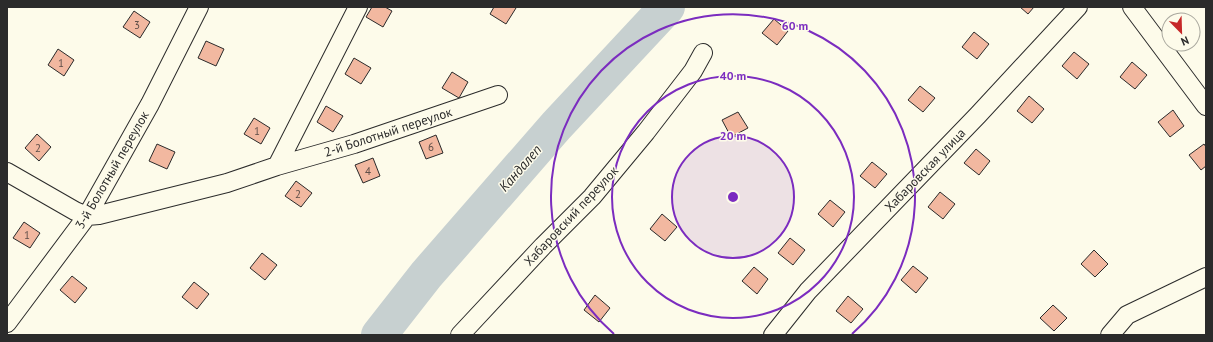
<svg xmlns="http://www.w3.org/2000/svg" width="1213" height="342" font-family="'PT Sans',sans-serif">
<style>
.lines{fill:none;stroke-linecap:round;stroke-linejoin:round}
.river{stroke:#c7d0d0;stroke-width:36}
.building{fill:#f2b8a0;stroke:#2b2b2b}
.street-casing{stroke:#2b2b2b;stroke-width:20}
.street{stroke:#fdfbea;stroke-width:18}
.ring{fill:none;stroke:#7b2cbf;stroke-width:2}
.labels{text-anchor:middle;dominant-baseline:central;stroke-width:3;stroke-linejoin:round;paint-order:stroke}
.number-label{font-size:11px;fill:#5d4e48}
.street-label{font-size:13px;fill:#2b2b2b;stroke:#fdfbea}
.water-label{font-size:14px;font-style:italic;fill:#2b2b2b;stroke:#fdfbea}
.centre{fill:#7b2cbf;stroke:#fdfbea;stroke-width:2}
.ring-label{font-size:12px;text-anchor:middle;font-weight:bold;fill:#7b2cbf;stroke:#fdfbea;stroke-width:3;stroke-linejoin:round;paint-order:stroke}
</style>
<rect width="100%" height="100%" fill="#fdfbea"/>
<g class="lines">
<path class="river" d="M379,335L426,275L556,126L667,7"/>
</g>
<path class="building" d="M372,7H385L392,11L383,27L366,17Z
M494,7H514L516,8L506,24L490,14Z
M1020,7H1034L1028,14Z
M134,11L150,22L140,38L123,27Z
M774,19L788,31L777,45L762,33Z
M974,32L989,44L977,59L962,47Z
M206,41L224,49L216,66L198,58Z
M58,49L74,60L64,76L48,65Z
M1074,52L1089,64L1077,79L1062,66Z
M354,58L371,68L361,84L345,74Z
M1132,62L1147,75L1135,89L1120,77Z
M452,72L468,82L459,98L442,88Z
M920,86L935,98L923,112L908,100Z
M1029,96L1044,109L1032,123L1017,111Z
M326,106L343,116L333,132L317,122Z
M1173,110L1184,126L1170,137L1158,122Z
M738,112L748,128L731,137L722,120Z
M254,118L270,128L261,144L244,134Z
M37,134L51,147L39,161L25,148Z
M436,135L443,153L426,159L419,142Z
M157,144L175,152L167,169L149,161Z
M1204,144L1206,147V166L1201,170L1189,155Z
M976,149L990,161L979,175L964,163Z
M373,158L380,176L363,183L355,165Z
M872,162L887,174L875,188L860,176Z
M296,181L312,193L301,207L285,196Z
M940,192L955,204L943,219L928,207Z
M830,200L845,212L833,227L818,214Z
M662,214L677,227L665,241L650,229Z
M24,222L40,233L30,248L13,238Z
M790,238L805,250L793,265L778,253Z
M1094,250L1108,264L1095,277L1081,264Z
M262,253L277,265L265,280L250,268Z
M913,266L928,278L916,293L901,280Z
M754,267L768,279L757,294L742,281Z
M72,276L87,288L75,303L60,290Z
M194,282L209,294L197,309L182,297Z
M595,295L610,308L599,322L584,310Z
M848,296L863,309L851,323L836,311Z
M1053,305L1067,318L1054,331L1040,318Z"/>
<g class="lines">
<g class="street-casing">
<path id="street" d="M1132,7L1206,106
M277,166L358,7
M7,172L75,211L87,216L99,215L227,183L277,166L354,144L498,95
M7,323L87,216L150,104L199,7
M460,335L543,246L592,197L646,132L693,71L703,53
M773,335L808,291L978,115L1078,7
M1110,335L1127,315L1206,277"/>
</g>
<use href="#street" class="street"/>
</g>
<circle cx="733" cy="197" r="61" fill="#7b2cbf" fill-opacity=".12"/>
<g class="ring">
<circle cx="733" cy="197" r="61"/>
<circle cx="733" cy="197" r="121"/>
<path d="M614 334A182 182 0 1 1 852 334"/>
</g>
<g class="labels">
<g class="number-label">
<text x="137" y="25">3</text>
<text x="61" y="63">1</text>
<text x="257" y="131">1</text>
<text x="431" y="147">6</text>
<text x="38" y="148">2</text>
<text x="368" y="171">4</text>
<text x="298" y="194">2</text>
<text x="27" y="235">1</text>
</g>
<g class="street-label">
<text transform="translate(388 132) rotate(-18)">2-й Болотный переулок</text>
<text transform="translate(112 170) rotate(-60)">3-й Болотный переулок</text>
<text transform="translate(925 170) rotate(-46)">Хабаровская улица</text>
<text transform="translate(571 216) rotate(-47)">Хабаровский переулок</text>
</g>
<g class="water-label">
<text transform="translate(520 168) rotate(-49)">Кандалеп</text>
</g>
</g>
<circle cx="733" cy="197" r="6" class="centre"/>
<g class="ring-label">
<text x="795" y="30">60 m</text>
<text x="733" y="80">40 m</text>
<text x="733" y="140">20 m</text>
</g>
<rect width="1213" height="342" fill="none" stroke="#2b2b2b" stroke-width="16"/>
<g transform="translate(1181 32) rotate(157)"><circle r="19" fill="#fdfbea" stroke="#a9a89e"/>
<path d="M0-3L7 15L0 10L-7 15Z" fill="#c62828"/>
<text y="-6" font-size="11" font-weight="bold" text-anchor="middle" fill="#2b2b2b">N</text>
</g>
</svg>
